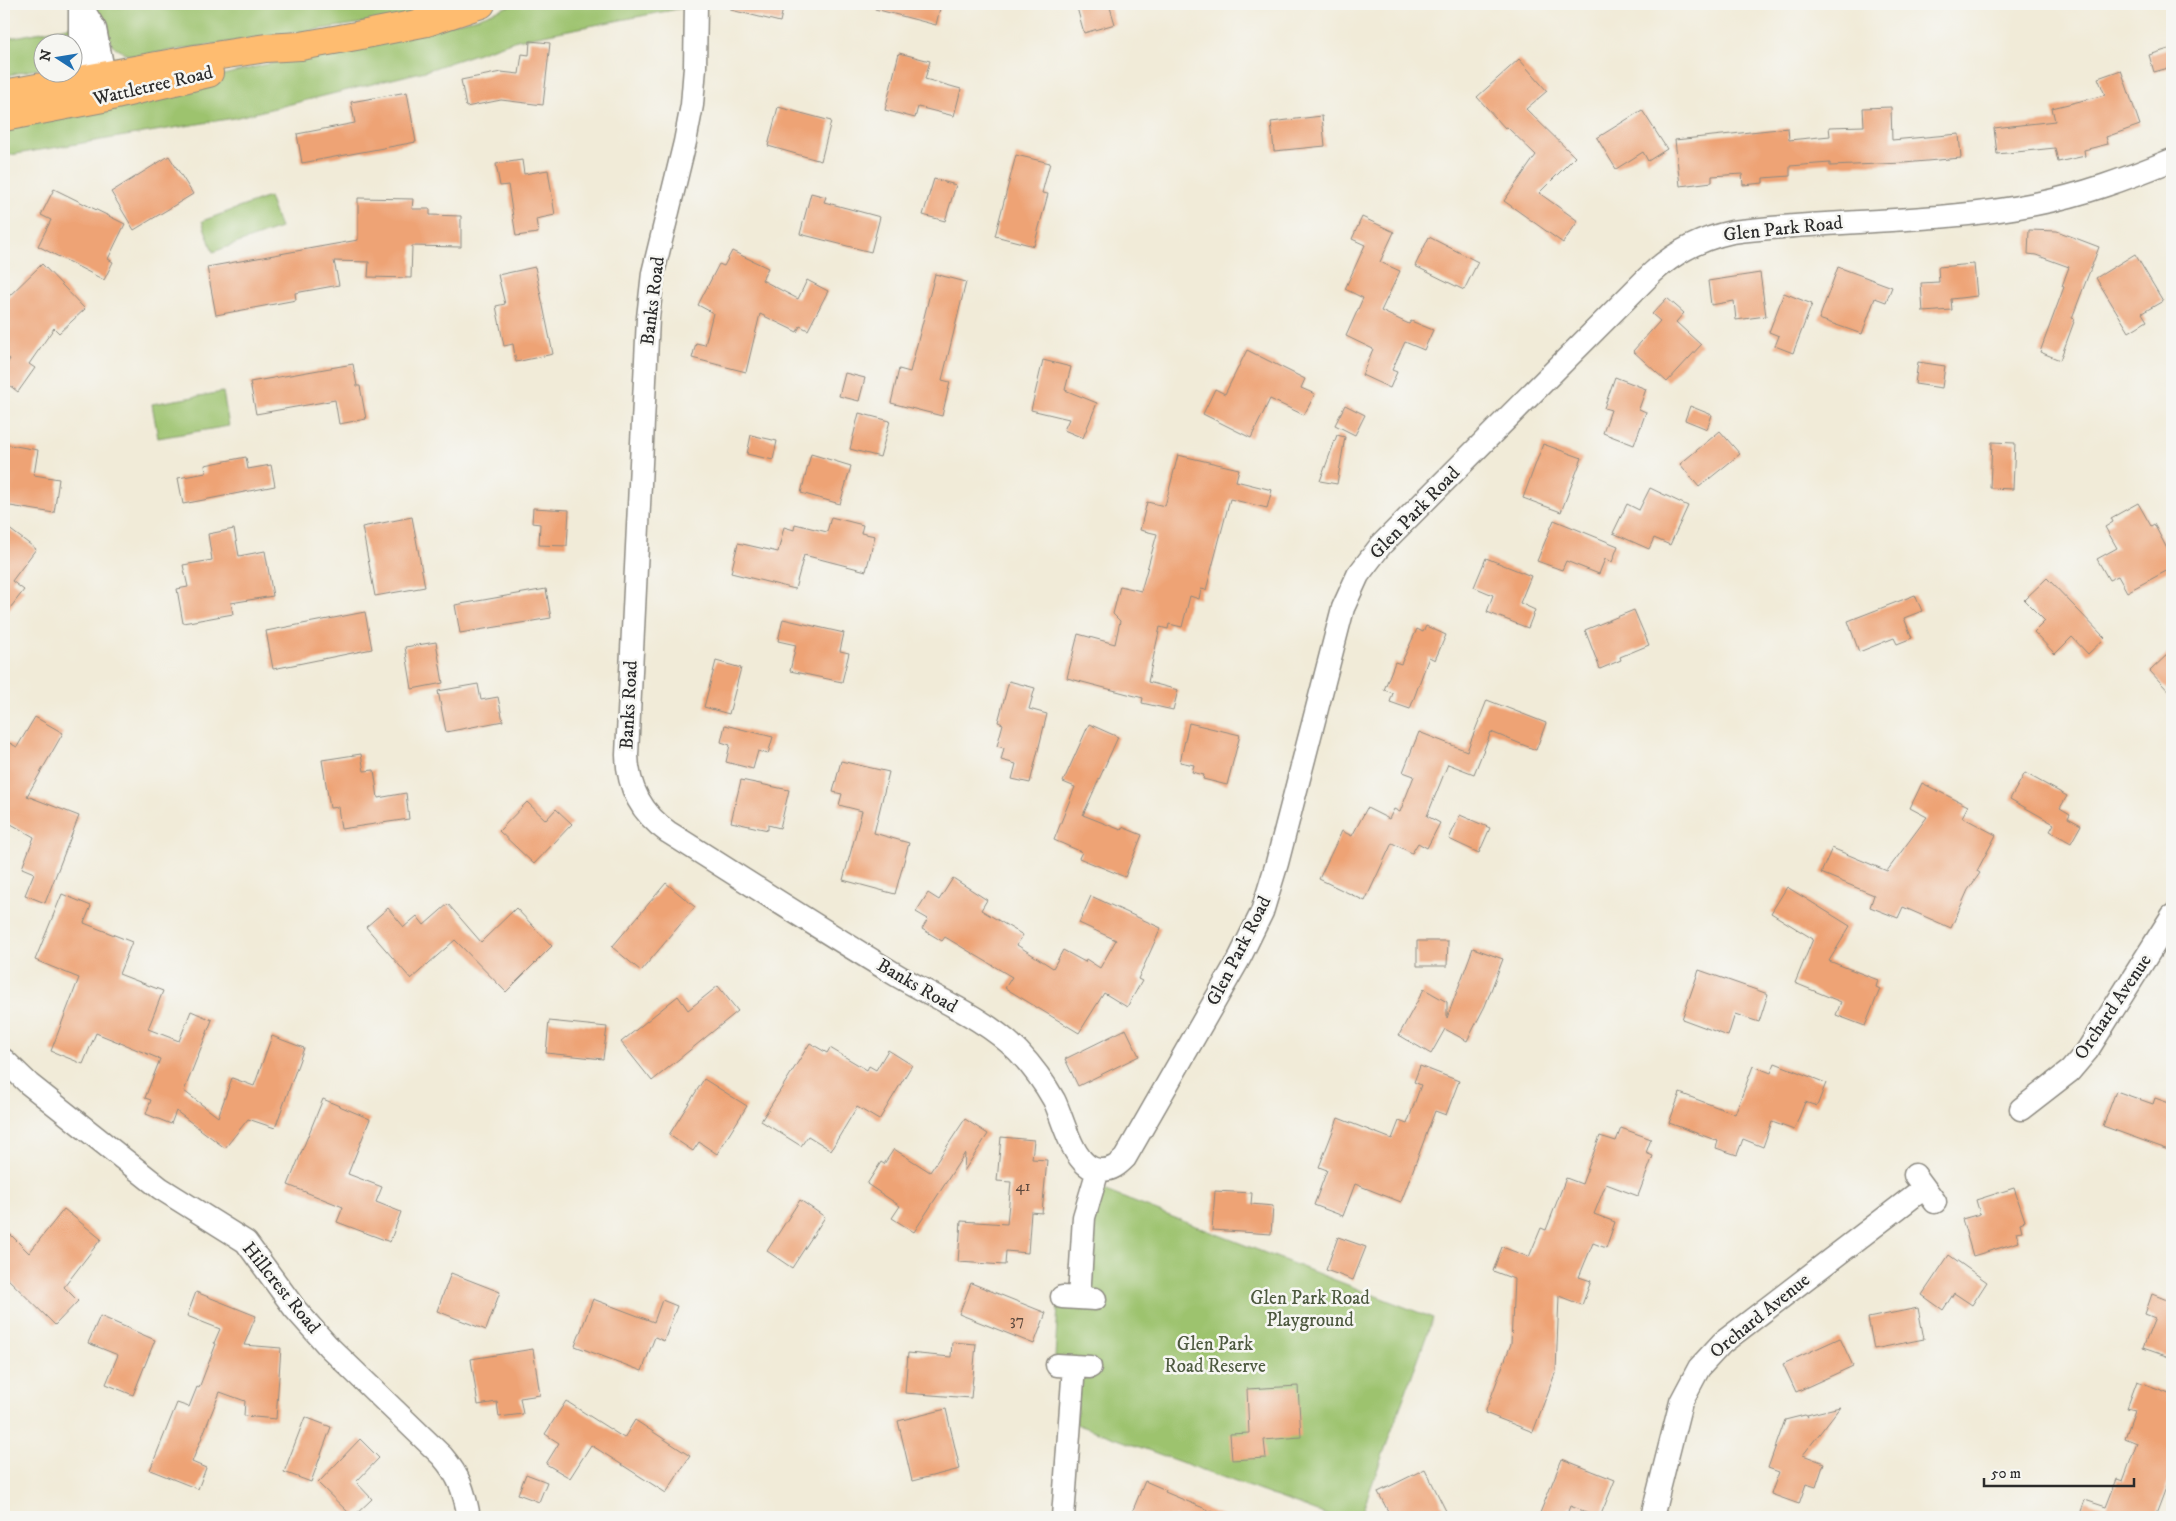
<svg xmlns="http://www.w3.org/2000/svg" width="2176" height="1521" font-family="'IM FELL DW Pica',serif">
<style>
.green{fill:#9dc36e;stroke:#64774c}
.building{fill:#eea375}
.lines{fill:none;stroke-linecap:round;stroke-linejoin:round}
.street-casing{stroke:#8e8b82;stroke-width:25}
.primary-casing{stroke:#8e8b82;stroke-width:30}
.street{stroke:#fff;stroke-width:22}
.primary{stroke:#febc70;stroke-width:28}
.labels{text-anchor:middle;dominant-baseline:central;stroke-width:5;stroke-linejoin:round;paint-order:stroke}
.number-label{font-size:16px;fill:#5c493e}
.street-label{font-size:19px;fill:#2b2b2b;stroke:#f6f6f2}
.park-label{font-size:19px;fill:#4d593f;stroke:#f6f6f2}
</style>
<rect width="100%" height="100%" fill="#f6f6f2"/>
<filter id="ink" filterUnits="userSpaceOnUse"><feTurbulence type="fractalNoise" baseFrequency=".02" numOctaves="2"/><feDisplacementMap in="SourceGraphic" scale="10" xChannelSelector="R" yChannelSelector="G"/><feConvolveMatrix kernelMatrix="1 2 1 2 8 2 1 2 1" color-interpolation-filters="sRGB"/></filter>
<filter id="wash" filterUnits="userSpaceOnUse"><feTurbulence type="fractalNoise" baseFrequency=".0096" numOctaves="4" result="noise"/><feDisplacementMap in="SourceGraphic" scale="20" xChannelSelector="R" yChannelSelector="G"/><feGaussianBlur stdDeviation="1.12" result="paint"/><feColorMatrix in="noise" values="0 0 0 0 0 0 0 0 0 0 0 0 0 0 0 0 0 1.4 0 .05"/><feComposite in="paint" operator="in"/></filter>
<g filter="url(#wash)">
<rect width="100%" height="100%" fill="#f1ebd8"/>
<path class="green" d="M94,4H448L398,18L134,56C104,48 104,30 94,4Z
M514,4H686L688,7L517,40L425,71L234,118L4,156V124L145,94L305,55L474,19Z
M73,26L70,42H42V68L4,76V39Z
M269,197L280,228L213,252L202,221Z
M223,392L229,426L158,438L152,404Z
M1103,1190L1433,1318L1360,1517H1332L1076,1424L1079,1382L1055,1357L1058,1306L1090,1288V1227Z"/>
<g id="blocks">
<path class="building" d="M732,4H784L780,22L731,10Z
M875,4H941L936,25L875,9Z
M1076,4H1109L1115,24L1084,33Z
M530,41L550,43L543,105L501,100L466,107L461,80L501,72L519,74L522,54L529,55Z
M2172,48V67L2154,72L2149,55Z
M899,53L930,61L925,79L961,89L954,116L918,107L915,118L885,110Z
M1519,59L1547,91L1526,109L1575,157L1539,193L1578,221L1563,243L1504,201L1536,155L1507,127L1505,128L1477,97Z
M2121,70L2140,125L2106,137L2108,144L2084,150L2085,156L2058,162L2055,148L1997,154L1994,128L2055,121L2052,108L2105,95L2098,78Z
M407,92L416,142L302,163L297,134L355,123L351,102Z
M778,107L831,121L821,161L768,146Z
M1891,107L1892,140L1959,134L1961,158L1904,163L1830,166V163L1790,166V176L1763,178V183L1743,185L1742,174L1712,176V182L1680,186L1675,140L1788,128L1789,140L1830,136L1829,127L1864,126L1863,108Z
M1642,110L1667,149L1648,161L1643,152L1616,169L1597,138Z
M1322,116L1325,146L1274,151L1271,122Z
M1016,155L1050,163L1042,193L1048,194L1034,246L995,236Z
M169,156L193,194L134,230L111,192Z
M522,160L524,174L548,170L555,215L536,219L538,233L516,236L508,185L500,186L496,164Z
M934,179L956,185L945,221L923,215Z
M54,189L125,224L108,259L113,262L104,280L38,246L51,220L41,215Z
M811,193L826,197L824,202L880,217L871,252L800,234Z
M358,198L413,199L412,209H430V215L461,216V247L412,246L411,278L368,277L369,262L334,261L339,285L295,293L296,300L216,315L207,267L358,240Z
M1362,217L1394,232L1380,262L1400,271L1381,311L1409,324L1411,321L1433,330L1424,350L1405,342L1392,370L1397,372L1390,388L1362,375L1373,349L1346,336L1363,298L1345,289L1365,245L1352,239Z
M2029,230L2057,231L2099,247L2072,318L2075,319L2060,360L2040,352L2064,287L2062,286L2069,267L2036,255L2028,254Z
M1429,237L1478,262L1464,290L1415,266Z
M732,251L768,268L762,280L798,299L807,280L828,291L808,330L800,326L797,332L760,314L746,372L692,358L696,343L705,345L713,313L698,305L719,264L724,266Z
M2135,254L2163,301L2142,313L2147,321L2129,332L2096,278Z
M42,264L85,309L59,333L54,328L29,364L35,368L18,392L4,381V368L10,359L4,355V301Z
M1974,264L1977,296L1951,299L1952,310L1923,312L1921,283L1939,282L1938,267Z
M535,267L553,354L516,362L513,344L504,346L496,306L505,304L498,275Z
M1838,267L1892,287L1886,302L1875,298L1862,334L1819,319Z
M1760,273L1766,316L1736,320L1734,301L1711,305L1708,281Z
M935,274L966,282L942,380L950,382L942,416L891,403L899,369L910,372Z
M1784,293L1812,304L1793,353L1775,346L1779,336L1769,332Z
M1667,298L1684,313L1676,322L1701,345L1667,382L1633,351L1660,321L1652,314Z
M1247,350L1305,379L1301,388L1315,394L1304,415L1270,399L1251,438L1203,414L1215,389L1225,394Z
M1043,360L1071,367L1065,390L1097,403L1083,438L1064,430L1069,419L1031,410Z
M1918,362L1945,366L1942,388L1915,384Z
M353,364L357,386H360L366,419L339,424L335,400L256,414L250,382Z
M845,373L865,378L859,401L839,396Z
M1615,377L1646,389L1639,409L1646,412L1634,445L1603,433L1611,410L1604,408Z
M1345,405L1365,415L1355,435L1335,425Z
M1690,406L1712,415L1707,429L1685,420Z
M859,413L890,421L880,457L850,449Z
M1720,431L1740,454L1699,487L1680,464Z
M751,435L777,441L773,460L747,454Z
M1337,435L1345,437L1337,484L1320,481Z
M1992,442L2015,443L2013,489L1990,488Z
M4,444L38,450L34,475L59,479L54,513L4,505Z
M1543,444L1582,458L1561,512L1523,498Z
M811,454L851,466L840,504L801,493Z
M1178,455L1239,469L1236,481L1272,490L1267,508L1230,499L1206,590L1201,589L1199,599L1190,596L1182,627L1169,624L1168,629L1160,627L1148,682L1178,690L1173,710L1142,703L1143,698L1067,678L1078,634L1115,644L1120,621L1113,614L1120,586L1141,591L1157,534L1140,530L1147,502L1165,506Z
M246,457L248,469L271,465L275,486L183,504L178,478L206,473L205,465Z
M1650,488L1688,506L1670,545L1654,538L1649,549L1613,533L1627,504L1639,510Z
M2138,503L2151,526L2154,524L2172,558V568L2127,592L2118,576L2109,580L2097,559L2117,548L2105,527L2113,522L2111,518Z
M533,508L569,510L567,546L539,545L540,524L532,523Z
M412,517L425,587L375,596L362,527Z
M831,517L863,525L861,533L875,536L866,571L804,555L795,589L731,573L738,543L778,552L784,527L794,530L795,524L827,532Z
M1554,520L1618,546L1612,562L1605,559L1599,574L1566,561L1562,570L1537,561Z
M4,525L36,549L12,581L24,590L4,616Z
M234,529L239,556L265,551L273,596L231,603L233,614L183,623L177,589L188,587L183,565L212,560L208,534Z
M1486,558L1531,576L1520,603L1535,610L1528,628L1487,612L1493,595L1474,587Z
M2047,578L2105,638L2088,654L2072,637L2055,654L2034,632L2045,621L2024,600Z
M546,589L551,618L460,633L455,605Z
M1915,595L1922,611L1904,618L1912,638L1897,644L1894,638L1859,652L1848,621Z
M1634,610L1649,645L1620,657L1621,660L1600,669L1585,630Z
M365,612L372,649L273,669L266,631Z
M783,619L844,633L840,651L849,653L842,682L790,671L796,645L778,641Z
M1426,626L1446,635L1435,660L1429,657L1410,709L1390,702L1393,693L1384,690L1395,662L1401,664L1417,629L1423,632Z
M436,642L443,683L412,689L405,647Z
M2172,650V695L2150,671Z
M716,661L741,668L729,714L704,707Z
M1009,681L1035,688L1029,709L1047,714L1030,783L1012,779L1016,764L1001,760L1004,748L997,746L1003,724L998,722Z
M478,684L481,700L498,697L503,721L446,732L438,691Z
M1487,700L1546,723L1536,750L1491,732L1474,774L1448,764L1427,816L1440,823L1427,848L1418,843L1412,853L1392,843L1365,901L1319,879L1342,831L1352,836L1367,808L1389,819L1394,809L1400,812L1414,776L1403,772L1419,732L1467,751Z
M35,717L63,733L27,796L79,816L45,903L25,895L34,873L22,868L34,837L4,820V740L17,747Z
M1189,723L1240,735L1227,785L1203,779L1204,775L1192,772L1194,765L1180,762Z
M1089,724L1118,737L1083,815L1121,830L1122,827L1142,835L1125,877L1079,858L1082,852L1054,840L1075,787L1063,782Z
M725,725L773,737L768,754L758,751L753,769L726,762L730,745L721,742Z
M361,754L364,771L374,770L378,798L406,793L409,819L341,829L338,807L330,808L322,760Z
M841,761L889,772L874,833L909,843L895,894L843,880L862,811L839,805L842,794L833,792Z
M2025,773L2067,796L2060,808L2070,814L2068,818L2081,825L2071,843L2050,831L2054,824L2010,799Z
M741,780L789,790L780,828L768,825V830L731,822Z
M1922,783L1968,806L1962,817L1996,835L1977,871L1980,873L1968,890L1951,928L1903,907L1898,918L1870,907L1874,895L1821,873L1832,848L1887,871L1927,817L1910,808Z
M527,802L546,820L556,809L572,824L534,864L499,831Z
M1460,815L1490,828L1479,853L1449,839Z
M953,878L987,900L981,910L1023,935L1017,945L1053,968L1063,950L1085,962L1086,959L1100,968L1116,940L1079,923L1091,896L1161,928L1138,979L1142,981L1127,1007L1104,993L1079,1033L1005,988L1012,977L945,937L942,941L922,929L928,919L916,912L928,893L939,900Z
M666,883L695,907L641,971L612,947Z
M1787,887L1850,926L1829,961L1878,980L1876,987L1880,989L1865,1026L1836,1015L1841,1002L1795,983L1813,939L1771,913Z
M62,894L91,906L84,923L132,942L119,974L163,991L148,1029L179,1041L191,1011L212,1020L184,1091L218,1117L232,1078L254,1086L272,1036L304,1048L275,1128L248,1119L225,1148L176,1111L171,1124L146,1114L151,1100L145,1098L160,1059L96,1033L83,1064L51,1051L79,978L35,960Z
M448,904L481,942L516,908L552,946L506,992L455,940L411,979L366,927L388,908L404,927L417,916L424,925Z
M1417,941H1448L1447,966H1417Z
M1473,948L1503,959L1485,1006L1467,1041L1445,1029L1431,1054L1399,1035L1424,989L1447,1002V1018Z
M1699,970L1768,994L1759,1022L1735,1014L1728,1036L1682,1019Z
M718,986L738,1011L652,1081L621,1042L678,996L688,1010Z
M549,1021L607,1027L603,1059L546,1053Z
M1126,1029L1139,1056L1078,1086L1065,1059Z
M810,1043L827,1053L830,1048L867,1070L869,1066L876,1070L888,1050L912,1065L879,1120L857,1107L831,1150L808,1136L801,1146L761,1121Z
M1775,1063L1826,1083L1817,1106L1805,1102L1794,1130L1772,1122L1763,1147L1743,1139L1737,1155L1716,1148L1718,1141L1669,1123L1680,1093L1735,1114L1753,1066L1771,1073Z
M1420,1066L1459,1081L1446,1115L1435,1111L1401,1202L1355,1184L1343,1216L1314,1205L1327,1170L1319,1167L1338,1118L1392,1139L1399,1121L1407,1124L1421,1085L1414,1082Z
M704,1079L747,1106L717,1154L699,1142L693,1151L669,1135Z
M2116,1091L2153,1104L2155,1098L2172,1104V1151L2103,1126Z
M323,1099L370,1119L348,1174L382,1187L376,1202L401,1212L390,1242L337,1222L343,1207L288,1185Z
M965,1119L988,1134L964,1171L965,1153L914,1232L892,1218L900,1206L867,1184L881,1162L884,1164L894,1149L930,1172Z
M1621,1128L1651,1139L1646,1153L1653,1156L1638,1196L1606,1184L1594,1214L1615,1222L1606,1248L1593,1243L1579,1277L1591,1281L1582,1305L1559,1296L1556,1371L1533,1432L1485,1413L1511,1344L1514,1279L1493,1271L1502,1247L1529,1257L1541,1228L1546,1230L1566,1178L1582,1184L1600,1136L1616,1141Z
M1001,1137L1034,1140L1032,1159L1047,1160L1042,1213L1031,1212L1028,1253L1006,1251L1005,1265L958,1262L961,1221L1007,1224L1011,1182L997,1181Z
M2014,1188L2025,1221L2020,1223L2022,1231L2016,1232L2019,1242L1973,1256L1962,1219L1980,1214L1976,1200Z
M1215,1191L1252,1193L1251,1204L1273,1206L1271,1234L1212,1230Z
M800,1200L825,1217L792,1268L767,1251Z
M64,1209L101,1239L64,1287L78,1301L55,1325L4,1275V1228L29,1253Z
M1338,1237L1366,1247L1353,1280L1326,1270Z
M1949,1255L1987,1282L1972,1305L1954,1293L1943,1310L1922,1295Z
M451,1273L500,1292L486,1330L437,1311Z
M971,1283L1046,1313L1034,1344L959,1314Z
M196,1292L256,1316L244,1345L281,1348L276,1419L244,1416L245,1401L220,1392L192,1462L206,1468L198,1489L150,1470L177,1403L189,1407L197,1387L199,1388L216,1344L214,1343L220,1329L187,1316Z
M2152,1294L2172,1302V1358L2143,1348L2155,1318L2145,1314Z
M593,1299L654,1322L662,1300L677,1306L664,1341L655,1337L642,1371L575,1346Z
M1918,1308L1924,1339L1874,1349L1868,1318Z
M100,1316L155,1340L133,1395L106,1384L118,1355L88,1343Z
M1840,1338L1853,1366L1796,1392L1783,1364Z
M952,1342L976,1344L971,1398L905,1393L908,1353L951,1357Z
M533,1349L540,1395L520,1398L523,1414L499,1417L497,1402L478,1405L471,1359Z
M2137,1381L2172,1394V1472L2155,1517H2079L2085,1500L2106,1507L2117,1479L2123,1481L2137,1443L2125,1438L2135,1410L2127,1408Z
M1298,1386L1301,1437L1264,1440L1266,1458L1232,1460L1230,1434L1249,1433L1247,1389Z
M566,1401L624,1438L635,1420L690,1456L666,1493L591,1445L570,1478L546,1464L559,1443L545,1434Z
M1840,1407L1803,1455L1824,1463L1816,1487L1806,1484L1799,1504L1771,1494L1779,1472L1768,1468L1785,1420L1805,1415L1808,1417L1807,1415Z
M946,1409L960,1469L912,1481L898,1421Z
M305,1417L331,1427L311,1482L284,1472Z
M360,1439L379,1458L356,1482L372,1499L353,1517L318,1483Z
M1562,1459L1615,1480L1600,1517L1570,1506L1566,1517H1551L1540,1513Z
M1425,1469L1449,1517H1391L1378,1492Z
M526,1474L547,1482L539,1502L518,1494Z
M1145,1481L1166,1490L1165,1492L1225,1517H1130Z"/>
</g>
</g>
<g filter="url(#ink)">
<use href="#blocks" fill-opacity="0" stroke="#8e8b82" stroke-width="1"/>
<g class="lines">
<g class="street-casing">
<path id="street" d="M80,4V35L87,78
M696,4L695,67L692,105L685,142L653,273L648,318L627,755C628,788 641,813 668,832C743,879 817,927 893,973C934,998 983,1016 1018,1051C1032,1066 1044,1082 1054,1100C1064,1120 1074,1172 1102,1170C1112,1170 1118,1165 1125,1158L1240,957L1262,912L1277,863L1343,608L1358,575L1381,545L1647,278C1671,254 1699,239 1732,232C1833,219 1935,224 2035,204C2083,195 2128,178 2172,160
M81,6L95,29L104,75
M4,1060L29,1084L160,1188L246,1242L295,1309L328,1346L442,1456C460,1477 464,1491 469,1517
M2021,1109L2070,1071L2087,1051L2172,916
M1915,1175L1935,1202
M1062,1297L1095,1299
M1079,1298L1084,1217L1098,1170
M1057,1365L1090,1367
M1063,1517L1074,1366
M1652,1517L1681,1402L1699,1368L1722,1343L1924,1188"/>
</g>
<g class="primary-casing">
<path id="primary" d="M4,94L195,59L266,48L301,46L356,36L427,22L481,4
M4,117L108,97L209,73"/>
</g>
<use href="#street" class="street"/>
<use href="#primary" class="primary"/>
</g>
</g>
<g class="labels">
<g class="number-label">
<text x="1023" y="1186">41</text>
<text x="1017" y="1320">37</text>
</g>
<g class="street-label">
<text transform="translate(153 86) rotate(-13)">Wattletree Road</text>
<text transform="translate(1783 229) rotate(-6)">Glen Park Road</text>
<text transform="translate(653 301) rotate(-83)">Banks Road</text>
<text transform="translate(1415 513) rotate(-46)">Glen Park Road</text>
<text transform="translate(629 705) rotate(-87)">Banks Road</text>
<text transform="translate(1239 951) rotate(-63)">Glen Park Road</text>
<text transform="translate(917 986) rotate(30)">Banks Road</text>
<text transform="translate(2113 1007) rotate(-56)">Orchard Avenue</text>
<text transform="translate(281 1288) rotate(51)">Hillcrest Road</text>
<text transform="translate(1760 1316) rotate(-39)">Orchard Avenue</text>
</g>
<g class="park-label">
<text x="1310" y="1298">Glen Park Road<tspan x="1310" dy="22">Playground</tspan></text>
<text x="1215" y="1344">Glen Park<tspan x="1215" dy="22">Road Reserve</tspan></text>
</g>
</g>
<rect width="2176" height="1521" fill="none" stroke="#f6f6f2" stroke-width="20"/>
<g transform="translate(58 58) rotate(282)"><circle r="24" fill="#f6f6f2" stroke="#a5a5a2"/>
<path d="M0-4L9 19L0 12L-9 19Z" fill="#1f6fb2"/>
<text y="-8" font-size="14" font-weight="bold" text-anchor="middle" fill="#2b2b2b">N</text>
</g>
<path d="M1984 1478v8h150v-8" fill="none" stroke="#2b2b2b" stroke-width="2.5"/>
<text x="1991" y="1478" font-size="15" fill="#2b2b2b" stroke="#f6f6f2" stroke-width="4" paint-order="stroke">50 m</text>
</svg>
